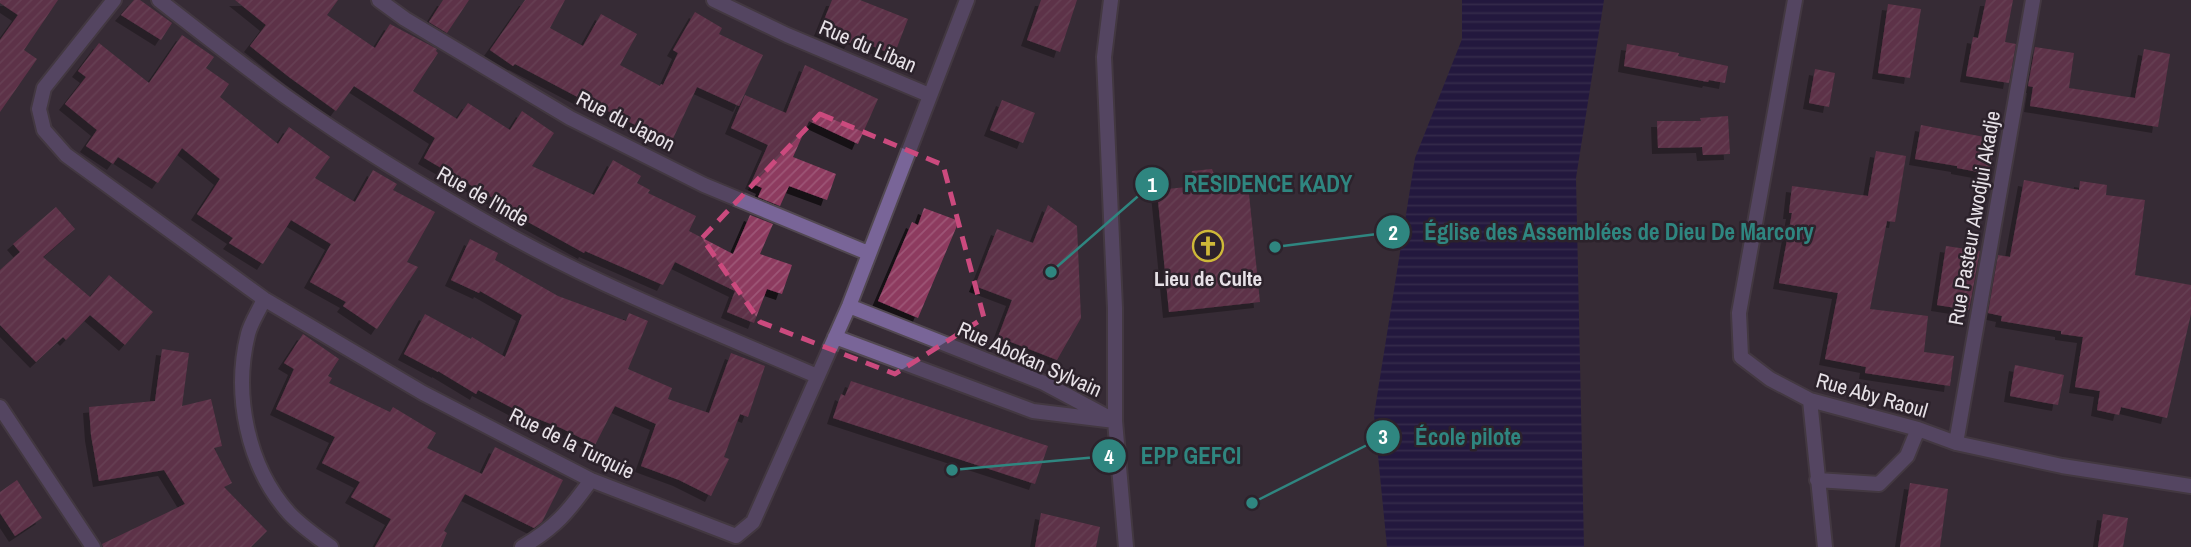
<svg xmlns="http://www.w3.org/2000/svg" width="2191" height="547" font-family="'Archivo Narrow',sans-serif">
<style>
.water{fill:url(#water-rules)}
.building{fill:url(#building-hatch);filter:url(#shadow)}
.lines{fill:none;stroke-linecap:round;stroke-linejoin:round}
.minor-casing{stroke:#524851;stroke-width:18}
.minor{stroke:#796598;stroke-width:14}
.marked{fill:none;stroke:#cb4a7e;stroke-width:5;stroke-dasharray:14 9;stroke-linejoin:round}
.labels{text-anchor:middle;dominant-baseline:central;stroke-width:5;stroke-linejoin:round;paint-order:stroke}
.street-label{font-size:21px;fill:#e7e1e7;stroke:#2c222b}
.poi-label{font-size:21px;font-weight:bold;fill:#e7e1e7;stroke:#2c222b}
.leader{fill:none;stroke:#2f8680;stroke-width:2.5}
.callout-dot{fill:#2f8680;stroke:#2c222b;stroke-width:2.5}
.mark-label{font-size:21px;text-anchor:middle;font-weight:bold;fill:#fff}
.callout-label{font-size:23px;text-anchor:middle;font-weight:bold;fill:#2f8680;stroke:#2c222b;stroke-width:5;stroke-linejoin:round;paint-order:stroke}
</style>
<defs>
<pattern id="water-rules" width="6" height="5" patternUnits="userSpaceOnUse" patternTransform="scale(1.75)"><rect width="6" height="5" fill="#0d024a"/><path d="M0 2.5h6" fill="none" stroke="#302764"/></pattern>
<pattern id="building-hatch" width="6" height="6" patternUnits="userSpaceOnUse" patternTransform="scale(1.75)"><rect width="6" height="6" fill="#8d3a5f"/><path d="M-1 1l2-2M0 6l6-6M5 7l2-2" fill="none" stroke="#9d5676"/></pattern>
<filter id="shadow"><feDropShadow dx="-6" dy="6" stdDeviation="0" flood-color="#0009"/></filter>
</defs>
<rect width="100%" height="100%" fill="#362b35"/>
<path class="water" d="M1462,0H1604L1576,178L1584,547H1387L1374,415L1415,158L1462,39Z"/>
<path class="building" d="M0,0H58L24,50L37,59L0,112V40L18,15L0,3Z
M134,0H140L172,23L161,40L121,15Z
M235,0H338L327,15L375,48L390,24L437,49L436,51L438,53L413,91L457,119L468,103L510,130L522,111L554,133L532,166L594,195L613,160L641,176L637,183L650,190L648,193L696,216L689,231L733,254L750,215L773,224L760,254L792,265L782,294L767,289L754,323L727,312L735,291L675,262L663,285L585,251L584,253L528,222L529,219L424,158L435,138L354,86L336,111L289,77L250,46L266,25Z
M443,0H469L447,33L429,22Z
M525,0H565L550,28L583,46L601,14L637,34L620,65L660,86L661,84L663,85L678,53L673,50L695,12L722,28L719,34L763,55L739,106L697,87L671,143L588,101L587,102L515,64L513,66L490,50Z
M832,0H860L908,19L894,55L853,38L850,43L820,30Z
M1041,0H1077L1060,52L1027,40Z
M1986,0H2013L2005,42L2016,44L2009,83L1966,76L1973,37L1978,38Z
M1888,4L1921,9L1910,78L1878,73Z
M182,35L214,57L206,68L229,84L220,97L278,144L289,127L330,157L315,178L355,202L373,170L397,184L393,190L435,212L407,262L418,267L377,329L343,306L346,302L310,282L331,244L291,220L263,264L229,243L233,238L197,214L220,179L182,148L158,183L118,157L113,164L86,146L97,130L65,104L86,77L78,71L99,43L149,83Z
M1627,44L1679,53L1678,56L1728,66L1725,83L1709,80L1708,82L1624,66Z
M2035,47L2074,53L2069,88L2135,98L2144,49L2170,54L2158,127L2030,106L2033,87L2028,86Z
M805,65L878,99L858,144L809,121L793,157L836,174L827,200L789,186L780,206L758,197L762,188L751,183L768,145L731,128L745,95L786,113Z
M1815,69L1835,73L1829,107L1809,103Z
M1002,100L1035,113L1023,143L990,130Z
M1728,116L1730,154L1703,155L1702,147L1658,148L1657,121H1701L1700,118Z
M1921,125L1995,139L1989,174L1957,168V166L1915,159Z
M1876,151L1906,156L1895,222L1887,221L1870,309L1928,316L1924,352L1954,356L1950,386L1865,373L1866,367L1825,359L1838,293L1779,283L1792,213H1789L1792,186L1868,196Z
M1212,169L1219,187L1248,184L1260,302L1169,312L1157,190L1187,187L1192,171Z
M2024,180L2079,190L2080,181L2107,185L2106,195L2145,200L2135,275L2191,285V314L2167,418L2121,407L2119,415L2097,410L2100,391L2075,387L2083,337L2061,334V331L2001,321L2002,316L1988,313L1998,255L2010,257Z
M1048,205L1077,226L1081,318L1057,360L998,337L1012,300L975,286L997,229L1033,243Z
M56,207L75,229L43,257L90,297L109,275L153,312L125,345L90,315L66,340L63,337L36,362L0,325V270L20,252L13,244Z
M924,208L959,221L918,318L878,301L912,222L918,225Z
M470,239L498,253L495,260L558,296L626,321L629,313L648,321L628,369L672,388L668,399L709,413L731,353L765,366L748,417L740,414L724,457L729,459L711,496L679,480L641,466L656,424L615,406L595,445L561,428L518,411L478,390L476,394L438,371V372L404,354L425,314L471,339L472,337L505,357L522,315L480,291L479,293L451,280Z
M1946,246L1980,251L1969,310L1937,305Z
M303,334L339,359L328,376L332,378L329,383L390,412L393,407L436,433L427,448L482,474L495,447L563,480L542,522L534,528L465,494L444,531L447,533L441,547H375L391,519L351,497L360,482L322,463L335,437L276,409L294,369L284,363Z
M162,349L189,353L182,406L211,399L222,446L214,448L232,483L224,487L267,531L251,547H103L102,544L185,504L164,470L99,481L91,435L89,407L155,401Z
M2015,365L2064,375L2058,405L2010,396Z
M851,381L1048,446L1035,484L833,418L841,394L845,396Z
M17,480L42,518L15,536L0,513V492Z
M1910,483L1948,489L1940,547H1900Z
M1041,513L1100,527L1096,547H1035Z
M2103,514L2128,518L2123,547H2098Z"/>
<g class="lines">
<g class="minor-casing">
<path id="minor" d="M114,0L44,88L39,109L44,130L66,155L264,299L423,393L591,480L736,536L753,522L849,306L967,0
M159,0C200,32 242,65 285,96C358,148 435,194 514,238C611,291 715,332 817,376
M379,0L405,19L570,118L704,185L868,253
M714,0L787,35L929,95
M1111,0L1104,57L1115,308V421L1126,547
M1795,0L1739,313L1741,357L1770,379L1810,400L1918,429L1956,443L2062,466L2191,486
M264,299C259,311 251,322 248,334C233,394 247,466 289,513C301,526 317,537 331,547
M835,337L1033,411L1115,421L1044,383L849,306
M1810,400L1825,547
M0,407L93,547
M1956,443L2033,0
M1817,480L1879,484L1907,456L1918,429
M522,547C555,528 569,511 591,480"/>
</g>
<use href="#minor" class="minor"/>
</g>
<path d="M0 0H2191V547H0ZM820,114L943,165L984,318L895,374L760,322L702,238Z" fill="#362b35" fill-opacity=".55" fill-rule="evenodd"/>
<path class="marked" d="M820,114L943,165L984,318L895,374L760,322L702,238Z"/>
<defs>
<g id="church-ring" transform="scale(1.575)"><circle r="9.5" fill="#2c222b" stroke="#ceb938" stroke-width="1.5"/><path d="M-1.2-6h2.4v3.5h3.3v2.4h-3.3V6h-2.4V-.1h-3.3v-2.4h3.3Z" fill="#ceb938"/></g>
</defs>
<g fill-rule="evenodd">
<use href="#church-ring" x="1208" y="246"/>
</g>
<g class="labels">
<g class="street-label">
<text transform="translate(868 46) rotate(23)">Rue du Liban</text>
<text transform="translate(626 121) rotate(27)">Rue du Japon</text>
<text transform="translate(483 196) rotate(29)">Rue de l'Inde</text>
<text transform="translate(1974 218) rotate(-80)">Rue Pasteur Awodjui Akadje</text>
<text transform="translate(1030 359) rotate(24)">Rue Abokan Sylvain</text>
<text transform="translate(1872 395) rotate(16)">Rue Aby Raoul</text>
<text transform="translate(572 443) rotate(26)">Rue de la Turquie</text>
</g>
<g class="poi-label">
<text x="1208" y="278">Lieu de Culte</text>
</g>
</g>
<path class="leader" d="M1051 272L1152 184M1275 247L1393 232M1252 503L1383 437M952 470L1109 456"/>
<g class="callout-dot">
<circle cx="1051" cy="272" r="7"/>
<circle cx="1275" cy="247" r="7"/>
<circle cx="1252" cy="503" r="7"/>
<circle cx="952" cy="470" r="7"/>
<circle cx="1152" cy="184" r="18"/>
<circle cx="1393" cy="232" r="18"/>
<circle cx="1383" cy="437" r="18"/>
<circle cx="1109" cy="456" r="18"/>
</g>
<g class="mark-label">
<text x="1152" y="192">1</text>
<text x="1393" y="240">2</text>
<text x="1383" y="444">3</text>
<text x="1109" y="464">4</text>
</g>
<g class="callout-label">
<text x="1268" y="192">RESIDENCE KADY</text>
<text x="1619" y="240">Église des Assemblées de Dieu De Marcory</text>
<text x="1468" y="445">École pilote</text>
<text x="1191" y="464">EPP GEFCI</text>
</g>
</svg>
